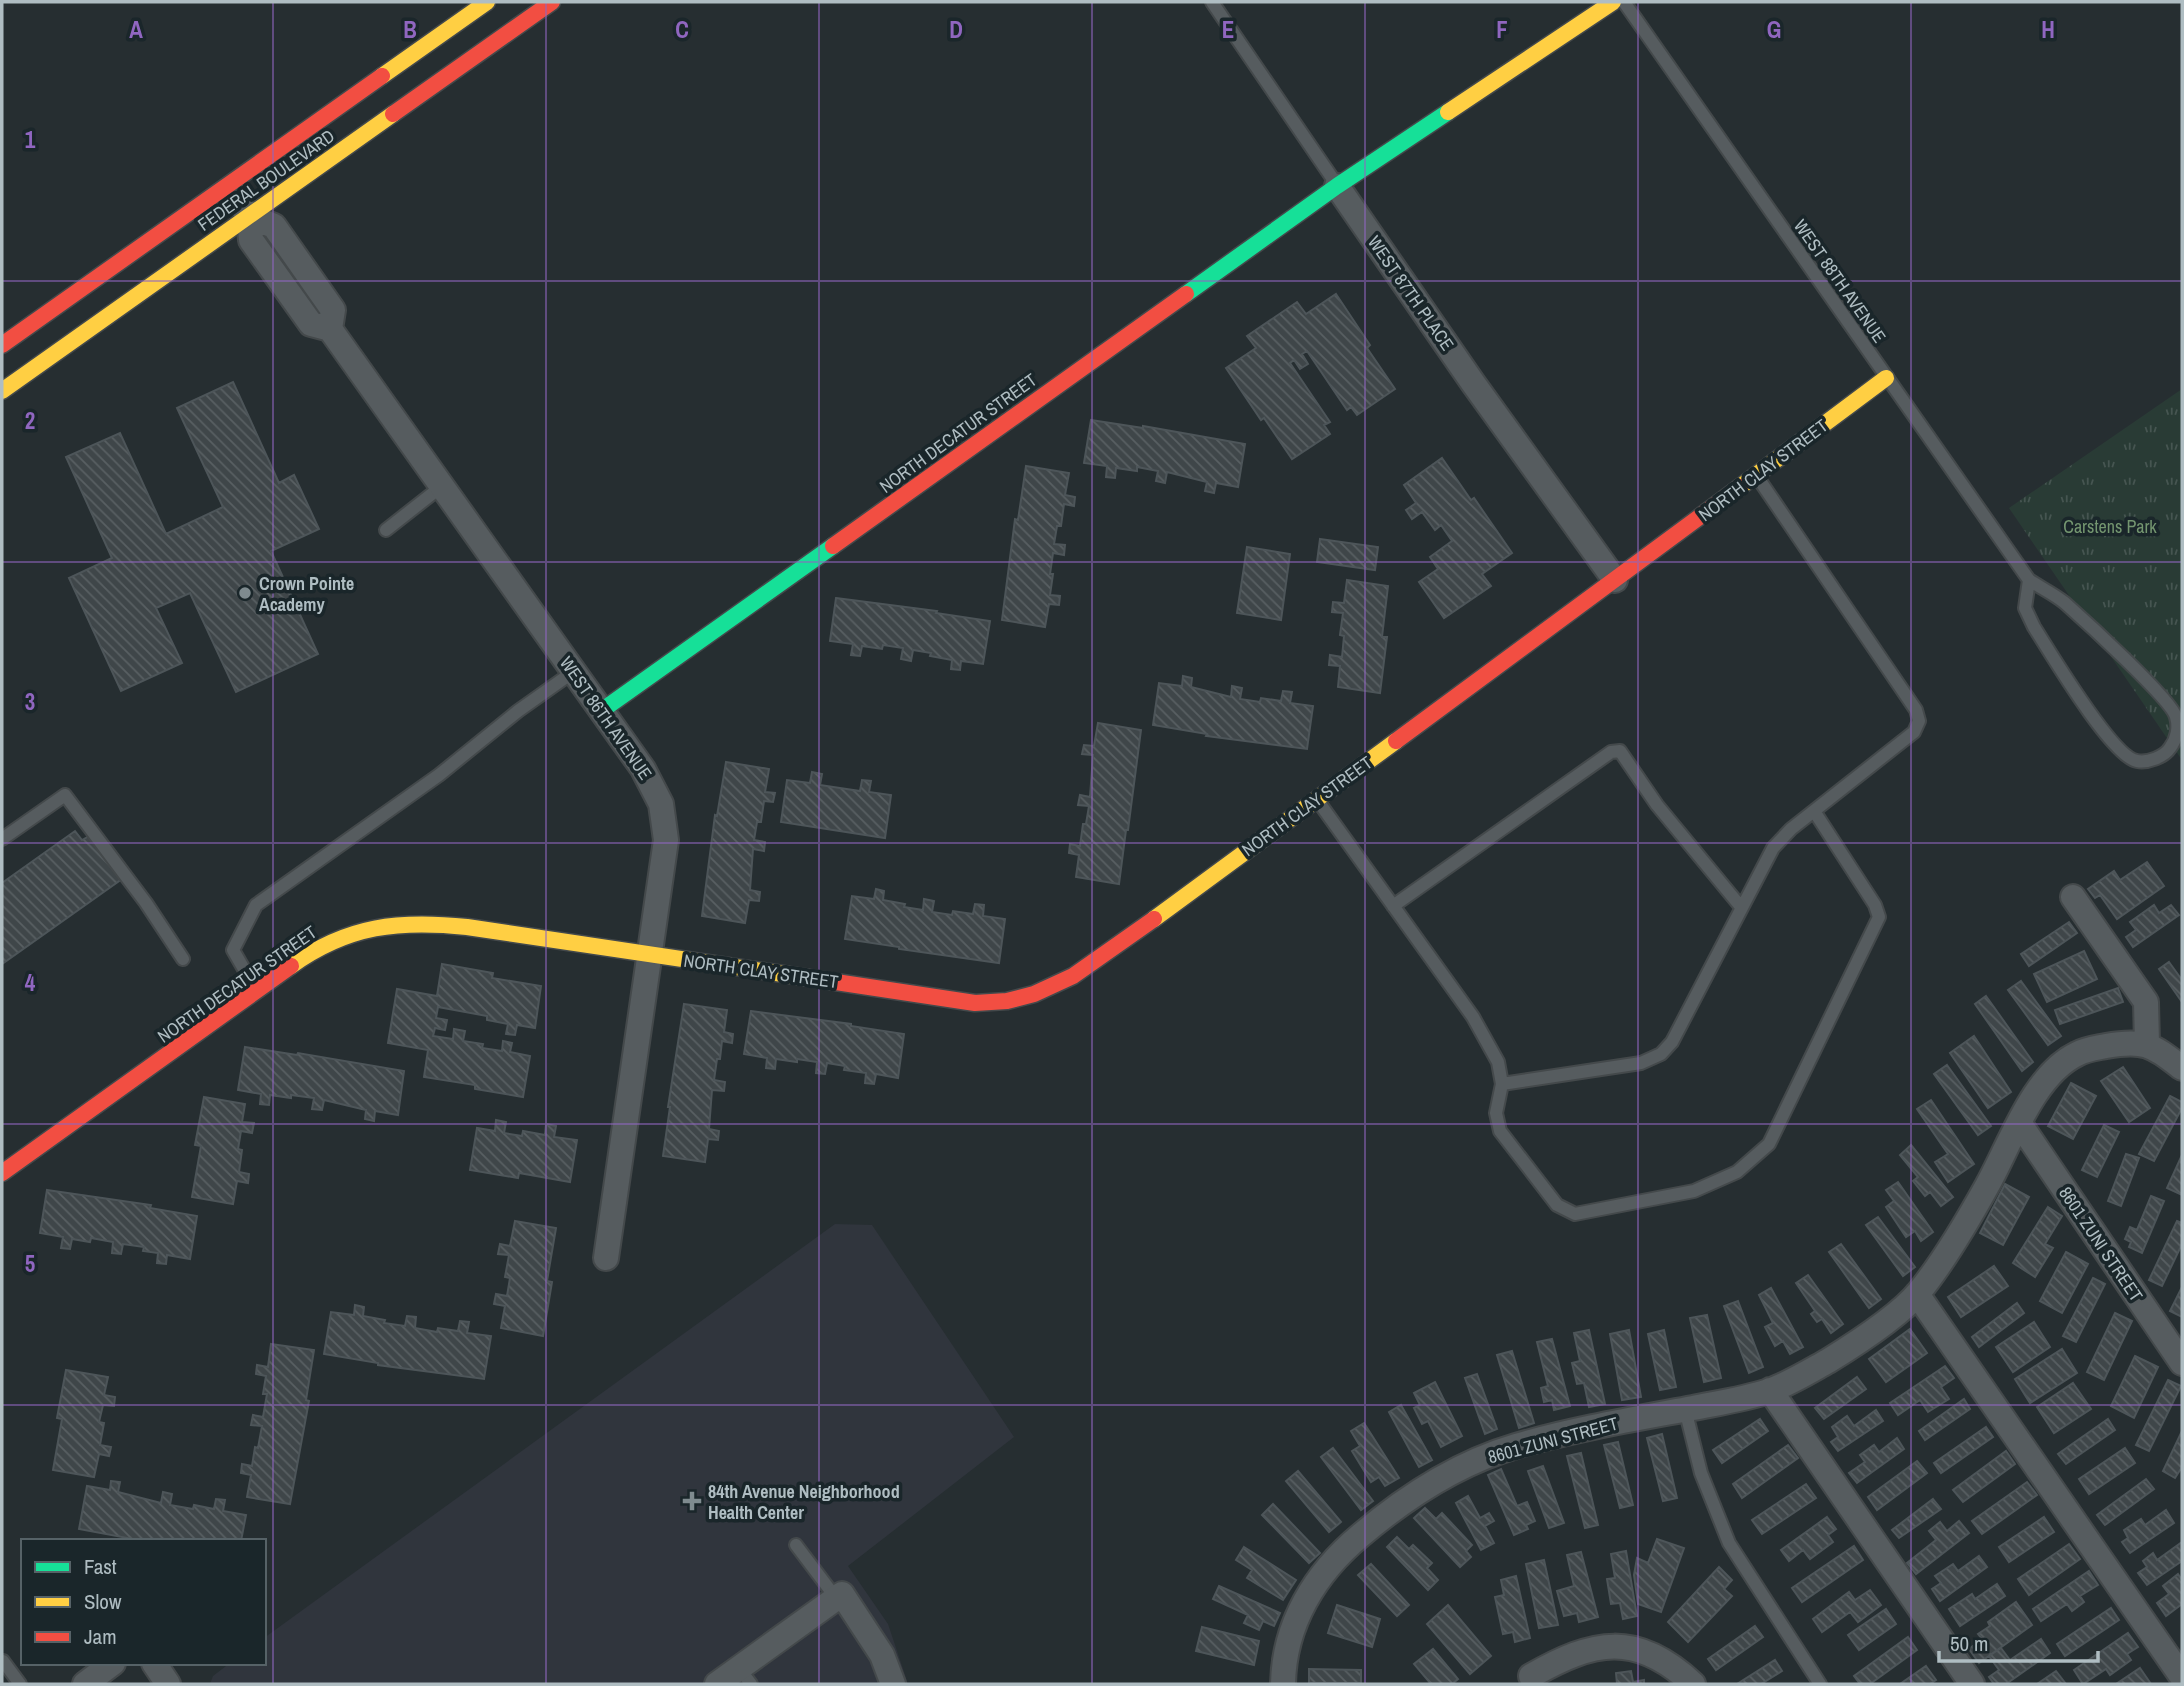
<svg xmlns="http://www.w3.org/2000/svg" width="2184" height="1686" font-family="'Archivo Narrow',sans-serif">
<style>
.medical{fill:#30353d}
.park{fill:url(#park-tufts)}
.building{fill:url(#building-back-hatch);stroke:#4d5559;stroke-width:2}
.lines{fill:none;stroke-linecap:round;stroke-linejoin:round}
.lane-casing{stroke:#44494b;stroke-width:16}
.street-casing{stroke:#44494b;stroke-width:28}
.fast-casing{stroke:#44494b;stroke-width:19}
.slow-casing{stroke:#44494b;stroke-width:19}
.jam-casing{stroke:#44494b;stroke-width:19}
.lane{stroke:#565c5f;stroke-width:12}
.street{stroke:#565c5f;stroke-width:24}
.fast{stroke:#16e098;stroke-width:16}
.slow{stroke:#ffcf43;stroke-width:16}
.jam{stroke:#f24e42;stroke-width:16}
.grid{fill:none;stroke:#9066c0;stroke-width:2;stroke-opacity:0.55}
.poi-dot{fill:#7f8b8f;stroke:#1a262a;stroke-width:2.5}
.labels{text-anchor:middle;dominant-baseline:central;stroke-width:7;stroke-linejoin:round;paint-order:stroke}
.street-label{font-size:18px;fill:#afbdc2;stroke:#1a262a}
.park-label{font-size:18px;fill:#749670;stroke:#1a262a}
.poi-label{font-size:18px;font-weight:bold;fill:#afbdc2;stroke:#1a262a;text-anchor:start}
.grid-label{font-size:23px;text-anchor:middle;font-weight:bold;fill:#9066c0;stroke:#1a262a;stroke-width:7;stroke-linejoin:round;paint-order:stroke}
</style>
<defs>
<pattern id="park-tufts" width="24" height="20" patternUnits="userSpaceOnUse" patternTransform="scale(1.75)"><rect width="24" height="20" fill="#293b35"/><path d="M3 7l-1-3M5 7V3M7 7l1-3M15 17l-1-3M17 17v-4M19 17l1-3" fill="none" stroke="#465551"/></pattern>
<pattern id="building-back-hatch" width="6" height="6" patternUnits="userSpaceOnUse" patternTransform="scale(1.75)"><rect width="6" height="6" fill="#3f4649"/><path d="M-1 5l2 2M0 0l6 6M5-1l2 2" fill="none" stroke="#585f62"/></pattern>
</defs>
<rect width="100%" height="100%" fill="#262e31"/>
<path class="medical" d="M835,1224L872,1225L1014,1437L848,1566L888,1624L908,1684H210L213,1676L230,1663H264V1638Z"/>
<path class="park" d="M2182,389V760L2009,508Z"/>
<path class="building" d="M1336,294L1370,345L1367,348L1395,389L1357,415L1351,407L1347,410L1307,351L1302,354L1308,364L1300,369L1294,360L1290,363L1330,422L1324,425L1330,434L1292,459L1264,418L1261,420L1226,368L1256,348L1247,336L1297,302L1306,314Z
M233,382L279,483L294,475L319,529L271,551L318,654L236,692L190,593L156,608L182,663L121,691L69,578L112,558L66,457L120,433L166,534L223,507L177,408Z
M1091,420L1143,428V426L1245,444L1238,487L1216,483L1214,493L1205,491L1207,482L1167,472L1165,483L1156,481L1158,471L1137,467V471L1116,468L1115,478L1106,477L1107,466L1084,463Z
M1442,458L1471,500L1474,498L1512,553L1482,574L1491,586L1444,618L1419,582L1438,569L1430,557L1452,541L1441,525L1435,530L1422,512L1412,519L1406,510L1416,503L1404,485Z
M1026,466L1069,473L1065,495L1075,497L1074,506L1064,504L1061,526H1057L1054,544L1065,545L1064,555L1053,553L1050,574H1053L1050,595L1060,596L1059,605L1049,604L1045,627L1002,620L1015,519L1018,520Z
M1320,539L1378,547L1375,570L1317,562Z
M1247,547L1290,554L1281,620L1237,613Z
M1347,580L1388,586L1382,637H1387L1380,693L1338,687L1340,666L1329,665L1330,655L1342,657L1344,636L1340,635L1343,613L1332,612L1333,602L1344,603Z
M836,598L937,611L936,613L990,621L983,664L961,661L960,670L951,669L952,660L930,656L931,653L913,650L911,661L901,659L903,648L883,645L882,649L862,646L860,656L851,655L853,644L830,641Z
M1183,676L1192,678L1191,687L1231,697L1232,686L1242,688L1240,699L1260,702L1261,698L1281,701L1283,691L1292,692L1290,703L1313,706L1307,749L1206,736L1207,734L1153,725L1159,683L1182,686Z
M1098,723L1141,730L1128,830H1126L1119,884L1076,877L1079,855L1069,853L1070,844L1080,846L1083,824H1086L1089,806L1078,805L1080,795L1090,797L1093,755L1082,754L1084,745L1094,746Z
M726,762L769,769L765,792L775,793L773,802L764,801L761,822H757L754,840L765,842L764,851L753,849L750,890L760,892L759,901L749,900L745,923L702,916L715,815L717,816Z
M812,772L822,774L820,785L860,791L862,780L871,781L869,792L891,795L885,838L781,822L787,780L810,783Z
M75,831L82,840L91,835L122,879L2,964V883Z
M2147,862L2164,886L2117,919L2100,895L2095,898L2088,889L2114,871L2120,880Z
M876,889L884,891L883,900L905,904L904,907L923,910L924,899L934,901L932,912L952,915L953,911L973,914L975,904L984,905L983,916L1005,919L999,963L899,949V947L845,939L852,896L874,899Z
M2154,905L2159,913L2171,905L2179,915L2133,947L2126,937L2136,930L2130,922Z
M2069,922L2077,933L2029,966L2021,954Z
M2084,951L2097,979L2047,1002L2034,974Z
M2169,962L2182,980V1002L2159,969Z
M442,964L493,973L492,978L541,986L535,1028L517,1025L515,1035L506,1034L508,1024L487,1020V1016L438,1007L436,1018L447,1020L445,1030L435,1028L433,1036L453,1039L454,1029L465,1031L463,1041L483,1044L482,1048L502,1051L503,1041L512,1043L510,1052L530,1056L523,1097L475,1089V1085L424,1077L428,1050L388,1043L397,989L437,996Z
M2021,981L2061,1036L2048,1045L2008,990Z
M2118,988L2123,1002L2060,1024L2055,1010Z
M1986,996L2033,1062L2022,1071L1975,1004Z
M684,1004L727,1010L724,1032L733,1034L732,1043L722,1041L720,1059H717L714,1080L725,1082L724,1091L712,1090L709,1129L719,1131L718,1140L708,1139L705,1162L663,1156L670,1107H668Z
M751,1011L851,1024V1026L904,1034L898,1078L876,1074L874,1084L865,1083L866,1073L844,1070L845,1066L827,1063L825,1074L816,1073L817,1062L797,1059V1062L776,1059L775,1069L766,1068L767,1058L744,1054Z
M1974,1036L2011,1092L1988,1108L1950,1053Z
M245,1047L297,1055L298,1053L404,1071L398,1115L375,1111L374,1121L365,1119L366,1110L324,1100L322,1110L312,1109L314,1098L291,1095V1098L270,1095L269,1105L260,1104L261,1094L238,1090Z
M1947,1065L1991,1126L1978,1135L1934,1074Z
M2123,1067L2150,1108L2129,1122L2101,1081Z
M2071,1083L2096,1096L2073,1139L2048,1126Z
M2170,1096L2182,1102V1108L2154,1161L2139,1154Z
M204,1097L245,1104L242,1122L254,1123L252,1133L241,1131L238,1149L242,1150L239,1172L249,1174L248,1183L237,1181L233,1204L192,1197L201,1146L195,1145Z
M1931,1100L1974,1164L1948,1182L1935,1162L1948,1154L1917,1109Z
M496,1120L506,1122L504,1133L522,1136L523,1131L545,1135L546,1124L556,1126L554,1137L577,1140L570,1182L519,1173L518,1178L470,1170L477,1128L495,1131Z
M2104,1125L2119,1132L2097,1177L2082,1170Z
M1911,1145L1953,1197L1941,1206L1930,1192L1925,1196L1913,1181L1918,1177L1900,1155Z
M2126,1154L2139,1158L2121,1206L2108,1201Z
M2182,1155V1195L2167,1188Z
M1898,1182L1933,1232L1921,1241L1915,1231L1906,1237L1886,1207L1894,1201L1886,1190Z
M2005,1184L2029,1197L2003,1245L1980,1233Z
M47,1190L151,1205L150,1208L197,1216L190,1259L167,1255L166,1264L157,1263L158,1253L143,1251L144,1247L123,1244L121,1254L112,1253L113,1242L91,1238L90,1242L72,1239L70,1249L61,1248L63,1237L40,1233Z
M2151,1196L2164,1201L2142,1253L2129,1247L2131,1242L2125,1239L2130,1227L2137,1230Z
M2048,1207L2062,1216L2045,1244L2053,1248L2035,1277L2013,1263Z
M1878,1217L1915,1267L1903,1276L1866,1225Z
M515,1221L556,1228L547,1281L552,1282L543,1336L501,1328L505,1306L494,1304L496,1294L507,1296L510,1278L505,1277L509,1255L498,1254L500,1244L510,1246Z
M2177,1221L2182,1223V1244L2162,1286L2149,1280Z
M1841,1244L1881,1299L1869,1308L1829,1252Z
M2066,1252L2088,1264L2062,1313L2040,1301Z
M1994,1266L2008,1286L1961,1317L1948,1297Z
M1808,1275L1843,1324L1831,1333L1822,1319L1817,1322L1811,1314L1815,1311L1796,1283Z
M2093,1278L2105,1284L2076,1342L2063,1336Z
M2182,1287V1317L2170,1311Z
M1771,1288L1803,1347L1790,1354L1783,1341L1775,1346L1765,1327L1773,1323L1759,1295Z
M1738,1301L1763,1367L1749,1373L1724,1306Z
M2017,1303L2024,1313L1979,1347L1972,1337Z
M355,1305L364,1307L363,1316L385,1320L384,1323L405,1326L407,1316L416,1317L415,1328L437,1332L438,1328L458,1331L460,1321L469,1322L467,1333L491,1336L484,1379L378,1365V1363L324,1354L331,1312L354,1315Z
M2115,1313L2132,1321L2104,1380L2087,1372Z
M1707,1315L1721,1378L1704,1382L1690,1318Z
M2034,1322L2050,1347L2013,1372L1996,1347Z
M1910,1329L1927,1353L1886,1382L1869,1359Z
M1589,1330L1605,1404L1589,1407L1584,1383L1577,1384L1572,1363L1580,1361L1574,1333Z
M1629,1330L1641,1397L1622,1400L1610,1334Z
M1664,1330L1676,1387L1660,1390L1648,1334Z
M1552,1339L1570,1406L1554,1410L1552,1400L1544,1402L1541,1388L1548,1386L1537,1342Z
M271,1344L314,1350L306,1400L309,1401L290,1504L247,1497L251,1475L241,1473L242,1464L252,1466L255,1447L258,1448L262,1426L251,1425L253,1415L263,1417L267,1394H263L266,1376L256,1374L257,1365L268,1367Z
M2062,1349L2077,1373L2030,1403L2015,1379Z
M1512,1351L1534,1423L1519,1428L1497,1355Z
M2135,1356L2158,1367L2134,1418L2111,1406Z
M1945,1366L1954,1378L1941,1387L1949,1399L1928,1412L1920,1400L1898,1415L1890,1403Z
M66,1370L108,1377L104,1395L115,1397L114,1406L103,1405L99,1422L104,1423L100,1445L111,1447L109,1456L99,1454L94,1477L53,1470L62,1419L57,1418Z
M1477,1374L1497,1429L1485,1434L1465,1378Z
M1857,1377L1866,1389L1824,1419L1815,1408Z
M2168,1380L2181,1386L2149,1451L2136,1445Z
M1435,1382L1462,1436L1441,1447L1428,1421L1422,1424L1414,1408L1420,1405L1414,1393Z
M2073,1383L2091,1409L2054,1433L2037,1407Z
M1964,1399L1970,1409L1925,1440L1919,1431Z
M1401,1405L1432,1460L1419,1467L1389,1412Z
M1876,1410L1883,1421L1838,1451L1831,1442L1838,1437L1832,1427L1847,1416L1854,1426Z
M1760,1419L1768,1431L1722,1463L1713,1450Z
M2108,1419L2115,1430L2066,1464L2058,1454Z
M1364,1423L1399,1478L1385,1486L1379,1477L1371,1482L1352,1451L1360,1446L1351,1431Z
M1986,1427L1993,1437L1941,1473L1934,1463Z
M2182,1431V1467L2175,1478L2163,1471Z
M1662,1434L1677,1498L1663,1501L1647,1438Z
M1897,1438L1904,1449L1857,1483L1849,1473L1865,1462L1860,1455L1874,1445L1879,1452Z
M1618,1442L1633,1505L1620,1508L1604,1445Z
M1788,1445L1798,1458L1742,1498L1733,1484Z
M1333,1448L1373,1501L1361,1510L1321,1457Z
M2125,1448L2135,1463L2089,1494L2079,1479Z
M2006,1451L2015,1464L1963,1502L1953,1490Z
M1581,1453L1598,1525L1585,1528L1567,1456Z
M1917,1461L1927,1473L1877,1510L1868,1497Z
M1543,1466L1564,1523L1549,1528L1528,1471Z
M1501,1469L1517,1506L1527,1502L1535,1521L1526,1525L1528,1529L1514,1535L1488,1475Z
M1298,1471L1341,1522L1329,1532L1286,1481Z
M2146,1479L2154,1489L2105,1525L2097,1515Z
M111,1481L120,1482L118,1492L161,1503L163,1492L172,1494L170,1505L193,1509L194,1505L214,1509L216,1499L225,1500L223,1511L246,1515L241,1541H133V1539L79,1529L87,1486L110,1490Z
M2027,1482L2037,1495L1982,1534L1972,1521Z
M1806,1484L1816,1498L1762,1534L1752,1520Z
M1468,1496L1480,1518L1489,1513L1494,1521L1485,1526L1494,1543L1481,1550L1456,1503Z
M1933,1499L1941,1509L1899,1538L1892,1530Z
M1273,1504L1320,1553L1309,1563L1262,1515Z
M1425,1508L1436,1519L1442,1513L1472,1545L1466,1551L1471,1557L1460,1567L1414,1518Z
M2166,1510L2174,1523L2130,1553L2122,1542L2128,1538L2124,1530L2141,1519L2145,1525Z
M1827,1517L1836,1529L1828,1535L1833,1542L1810,1559L1803,1550L1789,1561L1781,1550Z
M2044,1517L2054,1532L2009,1562L1999,1547Z
M1959,1521L1969,1533L1916,1574L1907,1563L1936,1540L1929,1531L1940,1522L1947,1531Z
M1397,1537L1409,1549L1413,1545L1432,1563L1427,1568L1438,1580L1428,1590L1387,1547Z
M1657,1539L1684,1548L1661,1612L1638,1604L1634,1575L1637,1558L1648,1563Z
M2182,1542V1561L2147,1585L2138,1573L2147,1567L2143,1561L2153,1553L2157,1560Z
M2069,1544L2080,1559L2029,1595L2018,1579Z
M1854,1546L1863,1560L1802,1602L1792,1588Z
M1244,1547L1296,1580L1283,1600L1247,1578L1252,1570L1236,1560Z
M1626,1551L1637,1616L1623,1619L1620,1603L1611,1604L1607,1579L1615,1578L1611,1554Z
M1581,1552L1598,1617L1579,1622L1577,1613L1564,1616L1557,1591L1574,1586L1567,1555Z
M1979,1556L1987,1567L1940,1601L1932,1589L1941,1583L1935,1576L1953,1564L1958,1571Z
M1544,1560L1558,1625L1539,1628L1526,1564Z
M1371,1564L1409,1605L1397,1616L1358,1575Z
M1719,1567L1732,1580L1724,1589L1732,1596L1688,1642L1668,1622Z
M2089,1571L2098,1585L2080,1596L2084,1602L2072,1611L2067,1604L2041,1621L2033,1609Z
M2178,1574L2182,1580V1604L2166,1616L2157,1603L2169,1594L2163,1586Z
M1516,1576L1530,1638L1515,1642L1513,1632L1503,1634L1495,1597L1504,1595L1501,1580Z
M1997,1584L2005,1596L1960,1626L1949,1609L1972,1594L1975,1599Z
M1219,1586L1280,1613L1274,1626L1263,1621L1259,1630L1244,1623L1248,1615L1213,1599Z
M1870,1590L1881,1605L1858,1622L1850,1612L1822,1632L1813,1619L1849,1592L1855,1600Z
M2016,1602L2032,1625L1979,1663L1969,1649L1982,1639L1978,1634L1990,1626L1988,1622Z
M1337,1605L1380,1619L1372,1647L1328,1633Z
M1448,1605L1491,1656L1470,1674L1427,1624Z
M2111,1608L2119,1620L2065,1656L2057,1644Z
M1886,1609L1896,1624L1859,1650L1848,1635Z
M1755,1626L1763,1637L1716,1670L1708,1659Z
M1202,1627L1259,1641L1254,1665L1196,1651Z
M2128,1633L2138,1647L2127,1654L2131,1660L2110,1675L2106,1669L2083,1684L2074,1670Z
M1908,1637L1917,1650L1870,1684H1860L1854,1676Z
M2041,1639L2050,1653L2006,1684H1994L1989,1677L1999,1670L1989,1656L2001,1648L2010,1660Z
M1433,1649L1458,1679L1452,1684H1431L1414,1664Z
M1775,1660L1782,1671L1761,1684H1737Z
M1926,1666L1936,1680L1930,1684H1900Z
M2140,1668L2151,1684H2116Z
M1309,1669L1361,1670V1683H1309Z
M1631,1671L1633,1682L1644,1680V1684H1617L1616,1673Z
M2056,1671L2066,1684H2037Z"/>
<g class="lines">
<g class="lane-casing">
<path id="lane" d="M1212,2L1337,185
M1624,2L2029,580C2041,588 2054,594 2065,603C2083,619 2172,700 2176,717C2179,727 2177,739 2170,748C2164,757 2148,763 2137,761C2112,757 2050,652 2034,627L2025,608L2029,580
M386,530L442,486
M1318,801L1473,1017L1498,1062L1502,1084L1641,1063L1661,1054L1672,1042L1773,848L1791,829L1914,732L1919,721L1916,710L1756,475
M2,839L65,795L146,903L183,959
M1393,906L1611,752L1620,751L1657,805L1741,907
M256,990L233,950L256,905L439,775L518,711L573,672
M1502,1084L1496,1113L1500,1131L1557,1205L1575,1214L1694,1191L1737,1172L1769,1144L1879,917L1875,905L1814,811
M1685,1409L1701,1473L1729,1543L1820,1684
M796,1545L836,1598
M2,1663L3,1661L20,1684
M739,1668L751,1684"/>
</g>
<g class="street-casing">
<path id="street" d="M1337,186L1473,383L1615,580
M242,207L249,216L251,240L311,324L330,329L643,769L661,804L666,840L606,1258
M249,216L274,226L333,310L330,329
M2073,897L2146,1002L2147,1044
M2020,1124L2182,1363
M1917,1294L2182,1677
M1770,1390L1972,1684
M154,1663L168,1684
M1531,1676C1594,1640 1636,1631 1693,1684
M85,1684L113,1663
M717,1684L842,1594L882,1655L893,1684
M1283,1684C1284,1624 1315,1573 1361,1535C1407,1496 1458,1463 1516,1446C1574,1429 1634,1419 1693,1408C1718,1403 1745,1399 1769,1391C1789,1384 1810,1371 1828,1361C1854,1345 1900,1315 1919,1292C1945,1260 1967,1222 1987,1186C2010,1145 2033,1075 2077,1054C2086,1049 2096,1048 2106,1046C2145,1039 2152,1045 2182,1068"/>
</g>
<g class="fast-casing">
<path id="fast" d="M1186,294L1337,186L1448,112
M601,711L833,546"/>
</g>
<g class="slow-casing">
<path id="slow" d="M382,76L487,2
M1448,112L1613,2
M2,391L393,114
M1740,487L1886,378
M1154,919L1396,741
M291,966C348,925 399,920 467,927L796,976"/>
</g>
<g class="jam-casing">
<path id="jam" d="M393,114L552,2
M2,345L382,76
M833,546L1186,294
M1396,741L1740,487
M796,976L975,1003L1007,1001L1034,994L1073,976L1154,919
M2,1173L291,966"/>
</g>
<use href="#lane" class="lane"/>
<use href="#street" class="street"/>
<use href="#fast" class="fast"/>
<use href="#slow" class="slow"/>
<use href="#jam" class="jam"/>
</g>
<path class="grid" d="M273,2V1684M546,2V1684M819,2V1684M1092,2V1684M1365,2V1684M1638,2V1684M1911,2V1684M2,281H2182M2,562H2182M2,843H2182M2,1124H2182M2,1405H2182"/>
<g class="poi-dot">
<circle cx="245" cy="593" r="7"/>
<path d="M688.5 1490.5h7v7h7v7h-7v7h-7v-7h-7v-7h7z"/>
</g>
<g class="labels">
<g class="street-label">
<text transform="translate(266 180) rotate(-35)">FEDERAL BOULEVARD</text>
<text transform="translate(1840 281) rotate(55)">WEST 88TH AVENUE</text>
<text transform="translate(1411 293) rotate(55)">WEST 87TH PLACE</text>
<text transform="translate(958 433) rotate(-36)">NORTH DECATUR STREET</text>
<text transform="translate(1763 470) rotate(-37)">NORTH CLAY STREET</text>
<text transform="translate(606 718) rotate(55)">WEST 86TH AVENUE</text>
<text transform="translate(1307 806) rotate(-36)">NORTH CLAY STREET</text>
<text transform="translate(761 971) rotate(8)">NORTH CLAY STREET</text>
<text transform="translate(237 984) rotate(-35)">NORTH DECATUR STREET</text>
<text transform="translate(2101 1244) rotate(56)">8601 ZUNI STREET</text>
<text transform="translate(1553 1440) rotate(-15)">8601 ZUNI STREET</text>
</g>
<g class="park-label">
<text x="2110" y="526">Carstens Park</text>
</g>
<g class="poi-label">
<text x="259" y="583">Crown Pointe<tspan x="259" dy="21">Academy</tspan></text>
<text x="708" y="1491">84th Avenue Neighborhood<tspan x="708" dy="21">Health Center</tspan></text>
</g>
</g>
<g class="grid-label">
<text x="136" y="38">A</text>
<text x="410" y="38">B</text>
<text x="682" y="38">C</text>
<text x="956" y="38">D</text>
<text x="1228" y="38">E</text>
<text x="1502" y="38">F</text>
<text x="1774" y="38">G</text>
<text x="2048" y="38">H</text>
<text x="30" y="148">1</text>
<text x="30" y="429">2</text>
<text x="30" y="710">3</text>
<text x="30" y="991">4</text>
<text x="30" y="1272">5</text>
</g>
<rect width="2184" height="1686" fill="none" stroke="#afbdc2" stroke-width="7"/>
<rect x="21" y="1539" width="245" height="126" fill="#1a262a" stroke="#566267" stroke-width="2"/>
<rect x="35" y="1562" width="35" height="10" fill="#16e098" stroke="#566267" stroke-width="2"/>
<text x="84" y="1574" font-size="21" fill="#afbdc2">Fast</text>
<rect x="35" y="1597" width="35" height="10" fill="#ffcf43" stroke="#566267" stroke-width="2"/>
<text x="84" y="1609" font-size="21" fill="#afbdc2">Slow</text>
<rect x="35" y="1632" width="35" height="10" fill="#f24e42" stroke="#566267" stroke-width="2"/>
<text x="84" y="1644" font-size="21" fill="#afbdc2">Jam</text>
<path d="M1939 1651v10h159v-10" fill="none" stroke="#afbdc2" stroke-width="3.5"/>
<text x="1950" y="1651" font-size="21" fill="#afbdc2" stroke="#1a262a" stroke-width="5" paint-order="stroke">50 m</text>
</svg>
